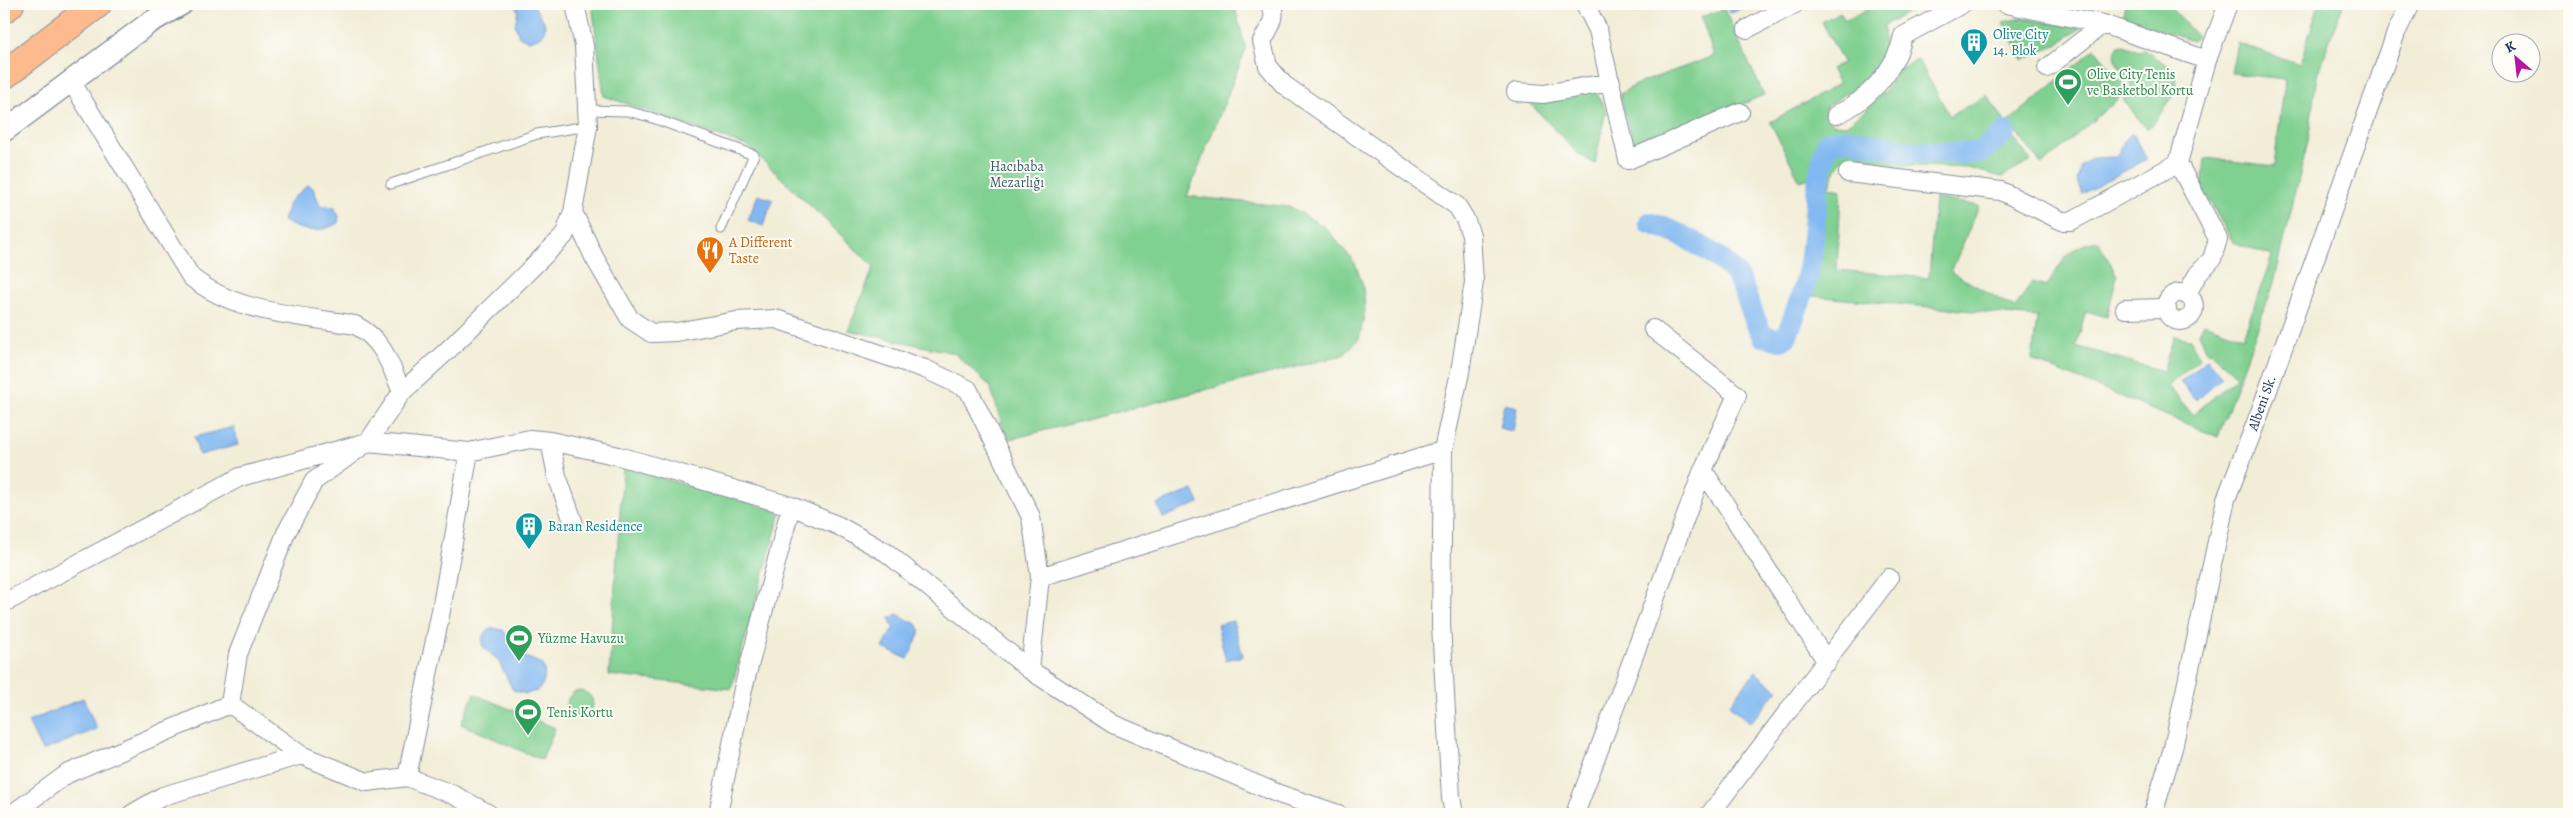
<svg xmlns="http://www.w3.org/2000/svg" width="2573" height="818" font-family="Alegreya,serif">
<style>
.green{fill:#80d091;stroke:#4e8078}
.water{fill:#81b8f1;stroke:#4e74a8}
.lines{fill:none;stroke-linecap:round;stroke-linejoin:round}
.canal{stroke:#81b8f1;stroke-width:22}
.service-casing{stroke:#868e9a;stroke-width:11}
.minor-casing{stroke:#868e9a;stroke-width:20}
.tertiary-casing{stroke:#868e9a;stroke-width:24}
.trunk-casing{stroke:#868e9a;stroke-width:30}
.service{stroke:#fff;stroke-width:9}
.minor{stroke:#fff;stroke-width:18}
.tertiary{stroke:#fff;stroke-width:21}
.trunk{stroke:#fcba8e;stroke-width:28}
.labels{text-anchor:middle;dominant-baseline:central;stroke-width:4;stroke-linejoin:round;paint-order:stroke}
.culture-label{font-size:14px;fill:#0d838f;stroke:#fdfcf7;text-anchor:start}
.leisure-label{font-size:14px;fill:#27864d;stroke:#fdfcf7;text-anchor:start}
.park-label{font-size:14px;fill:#395f6d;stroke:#fdfcf7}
.food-label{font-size:14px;fill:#c56008;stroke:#fdfcf7;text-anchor:start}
.street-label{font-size:14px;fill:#1b2f5e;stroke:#fdfcf7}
</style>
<rect width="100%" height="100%" fill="#fdfcf7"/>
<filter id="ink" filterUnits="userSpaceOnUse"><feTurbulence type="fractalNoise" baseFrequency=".02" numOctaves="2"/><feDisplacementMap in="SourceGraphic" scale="10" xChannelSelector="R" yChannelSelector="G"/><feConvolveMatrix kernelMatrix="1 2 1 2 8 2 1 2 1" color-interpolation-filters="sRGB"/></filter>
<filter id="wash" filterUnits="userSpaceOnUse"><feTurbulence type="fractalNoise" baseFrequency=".0096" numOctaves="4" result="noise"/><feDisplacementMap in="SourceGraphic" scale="20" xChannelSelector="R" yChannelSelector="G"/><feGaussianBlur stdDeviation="1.12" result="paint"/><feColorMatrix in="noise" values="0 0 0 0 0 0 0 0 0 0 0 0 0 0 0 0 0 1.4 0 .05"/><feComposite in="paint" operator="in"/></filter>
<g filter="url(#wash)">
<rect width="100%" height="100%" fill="#f2edd7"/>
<path class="green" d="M592,4H1234L1246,49L1187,196L1291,207L1326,228L1355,263L1363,286L1365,311L1359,339L1343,355L1007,440L990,386L954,353L848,330L874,267L749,147L604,96Z
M1876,4H1924L1884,25C1889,80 1861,80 1824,109L1832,124L1846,125L1866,110L1886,89L1900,68L1918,60L1950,116L1987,95L2004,120V126L1985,144L1977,147L1888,144L1858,134L1829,138L1824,142L1813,177L1800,181L1770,122L1839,84L1831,69L1843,62L1822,22L1840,12L1845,21Z
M2125,4H2175L2171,8L2197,36L2193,41L2122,18Z
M2319,4H2343L2317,75L2308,141L2274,283L2218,437L2032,360L2037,317L1812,296L1824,166L1831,145L1848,142L1900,157L1981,156L2011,134L2031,161L2002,177L1968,168L1895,165L1856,155C1840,154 1833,174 1830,187L1841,190L1837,270L1929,278L1935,198L1979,206L1951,272L2015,308L2032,282L2047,286C2062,263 2068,245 2098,241L2117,276L2107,317L2086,311L2076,346L2163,371L2174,336L2190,339L2200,358L2168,386L2193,415L2237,377L2213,353L2207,352L2199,333L2204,323L2243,337L2272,256L2233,242L2202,188L2205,158L2274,166L2285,79L2231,73L2237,43L2300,64Z
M1724,9L1764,95L1634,150L1620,94L1637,84L1714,56L1701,17Z
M2022,18L2081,28L2056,45L2023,60L2003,22Z
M2124,45L2138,51L2144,50C2167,65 2189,73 2169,102C2162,112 2156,121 2147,129L2123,100L2132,86C2128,74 2115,67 2114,54L2119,46Z
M2095,49L2128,90L2042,165L2008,122Z
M1595,91L1606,110L1595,164L1577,153L1525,98Z
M623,467L781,512L731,689L609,675Z
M567 704a13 13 0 1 1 26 0a13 13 0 1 1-26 0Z
M474,694L555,728L542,760L461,724Z"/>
<path class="water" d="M513,4H534C537,17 553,22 540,37L529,41L519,36L515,25L518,10Z
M1733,4H1752L1730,13L1727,7Z
M2130,134L2133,135L2147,159L2082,194L2077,181L2081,166L2092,158L2116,157C2122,151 2122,139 2130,134Z
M308,185L313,188L320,205L334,207L339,216L338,223C318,234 303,232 283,221L290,201Z
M758,195L773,200L763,226L748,220Z
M2207,359L2222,377L2196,400L2180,382Z
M1504,404L1517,407L1513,431L1499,428Z
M234,427L238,445L199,455L194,437Z
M1193,490L1199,503L1163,518L1157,504Z
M897,614L918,625L920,632L908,659L883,648L894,627L891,624L890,618Z
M1233,621L1243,656L1226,660L1217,625Z
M492,628L503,630L523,656L542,664C547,675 545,683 537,691L526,694L513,690L498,660L483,647C481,637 483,632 492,628Z
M1755,672L1778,690L1750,723L1729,705Z
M83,698L97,729L42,751L28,722Z"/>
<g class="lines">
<path class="canal" d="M1650,223C1676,231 1727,256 1739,280C1749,298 1752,318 1763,336L1781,340L1786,337C1796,312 1808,283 1811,256C1816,218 1815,179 1828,142L1848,139L1909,152L1980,153L2005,132"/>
</g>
</g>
<g filter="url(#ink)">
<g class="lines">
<g class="service-casing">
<path id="service" d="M587,110L627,111L650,117L754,155L721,229
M391,184L537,134L588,126"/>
</g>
<g class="minor-casing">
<path id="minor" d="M1269,4C1280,15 1268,30 1262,41L1268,66L1284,85L1457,206L1465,219L1471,235L1474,282L1460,372L1443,450L1441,625L1451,798L1454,814
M1585,4L1598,30L1628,160L1740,112
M2006,4L2103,24L2207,60
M1747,29L1795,4
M2047,68L2103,24
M71,81L191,277C236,314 300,315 355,325C383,339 390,364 402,392
M1516,92L1544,94L1611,82
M1836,115C1867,101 1896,70 1903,36L1962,4
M2178,163L2218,239L2212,259L2198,274L2186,295
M1848,173L2001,191L2062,221H2071L2178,163L2207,60L2228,4
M573,212L594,257L630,319L651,333L676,332L736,321L776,319L925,369L968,389L1031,517L1040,577L1030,670
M2166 307a14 14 0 1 1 28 0a14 14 0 1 1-28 0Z
M2125,309L2167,308
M550,441L557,476L573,521
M1703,470L1827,662
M1040,577L1443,450
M4,603L240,477L368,442L469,452L530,439L550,441L619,456L791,506L839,526L887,553L1030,670L1113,724L1279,794L1338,814
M230,704L238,654L286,533L314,481L368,442L402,392L449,349L564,236L573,212L588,126L584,46L575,4
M407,777L440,616L469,452
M12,814L67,774L230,704L301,755L367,782L407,777L454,795L489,814
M132,814L163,796L301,755
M718,814L743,689L791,506
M1575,814L1703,470L1737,395L1653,329
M1710,814L1889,578
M2153,814L2173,748L2226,499L2259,415L2396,33L2410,4"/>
</g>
<g class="tertiary-casing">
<path id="tertiary" d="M4,131L149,23L182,4"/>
</g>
<g class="trunk-casing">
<path id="trunk" d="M4,9L10,4
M4,75L97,4"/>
</g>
<use href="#service" class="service"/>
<use href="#minor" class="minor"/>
<use href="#tertiary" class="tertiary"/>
<use href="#trunk" class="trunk"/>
</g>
</g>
<defs>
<g id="building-pin" transform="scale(1.4375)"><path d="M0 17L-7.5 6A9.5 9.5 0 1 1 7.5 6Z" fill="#0f9aa8" stroke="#fdfcf7"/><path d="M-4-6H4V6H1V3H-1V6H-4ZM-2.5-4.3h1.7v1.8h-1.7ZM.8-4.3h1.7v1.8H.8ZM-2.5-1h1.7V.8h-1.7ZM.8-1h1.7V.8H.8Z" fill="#fff"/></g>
<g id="stadium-pin" transform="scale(1.4375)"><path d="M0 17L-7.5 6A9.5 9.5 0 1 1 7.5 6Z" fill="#2e9e5b" stroke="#fdfcf7"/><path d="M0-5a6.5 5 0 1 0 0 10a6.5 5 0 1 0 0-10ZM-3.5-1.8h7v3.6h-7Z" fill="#fff"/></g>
<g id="restaurant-pin" transform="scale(1.4375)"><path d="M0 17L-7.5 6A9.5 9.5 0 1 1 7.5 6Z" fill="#e8710a" stroke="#fdfcf7"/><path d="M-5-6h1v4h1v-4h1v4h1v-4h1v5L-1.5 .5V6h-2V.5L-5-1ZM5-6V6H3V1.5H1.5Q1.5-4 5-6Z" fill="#fff"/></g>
</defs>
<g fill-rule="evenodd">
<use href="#building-pin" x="1974" y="42"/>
<use href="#stadium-pin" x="2068" y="82"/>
<use href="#restaurant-pin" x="710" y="250"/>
<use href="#building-pin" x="529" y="526"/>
<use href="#stadium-pin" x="519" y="638"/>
<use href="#stadium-pin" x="528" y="712"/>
</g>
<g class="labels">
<g class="culture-label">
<text x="1993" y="34">Olive City<tspan x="1993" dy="16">14. Blok</tspan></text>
<text x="548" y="526">Baran Residence</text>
</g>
<g class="leisure-label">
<text x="2087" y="74">Olive City Tenis<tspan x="2087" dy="16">ve Basketbol Kortu</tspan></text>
<text x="538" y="638">Yüzme Havuzu</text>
<text x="547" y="712">Tenis Kortu</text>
</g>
<g class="park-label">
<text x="1017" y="166">Hacıbaba<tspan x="1017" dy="16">Mezarlığı</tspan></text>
</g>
<g class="food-label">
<text x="729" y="242">A Different<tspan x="729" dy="16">Taste</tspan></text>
</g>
<g class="street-label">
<text transform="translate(2262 403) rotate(-70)">Albeni Sk.</text>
</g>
</g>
<rect width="2573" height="818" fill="none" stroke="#fdfcf7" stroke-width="20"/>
<g transform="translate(2516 58) rotate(332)"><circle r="24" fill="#fdfcf7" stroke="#a3aaba"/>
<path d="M0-4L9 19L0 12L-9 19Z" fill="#b5179e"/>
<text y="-8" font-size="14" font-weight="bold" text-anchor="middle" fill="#1b2f5e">K</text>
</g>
</svg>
